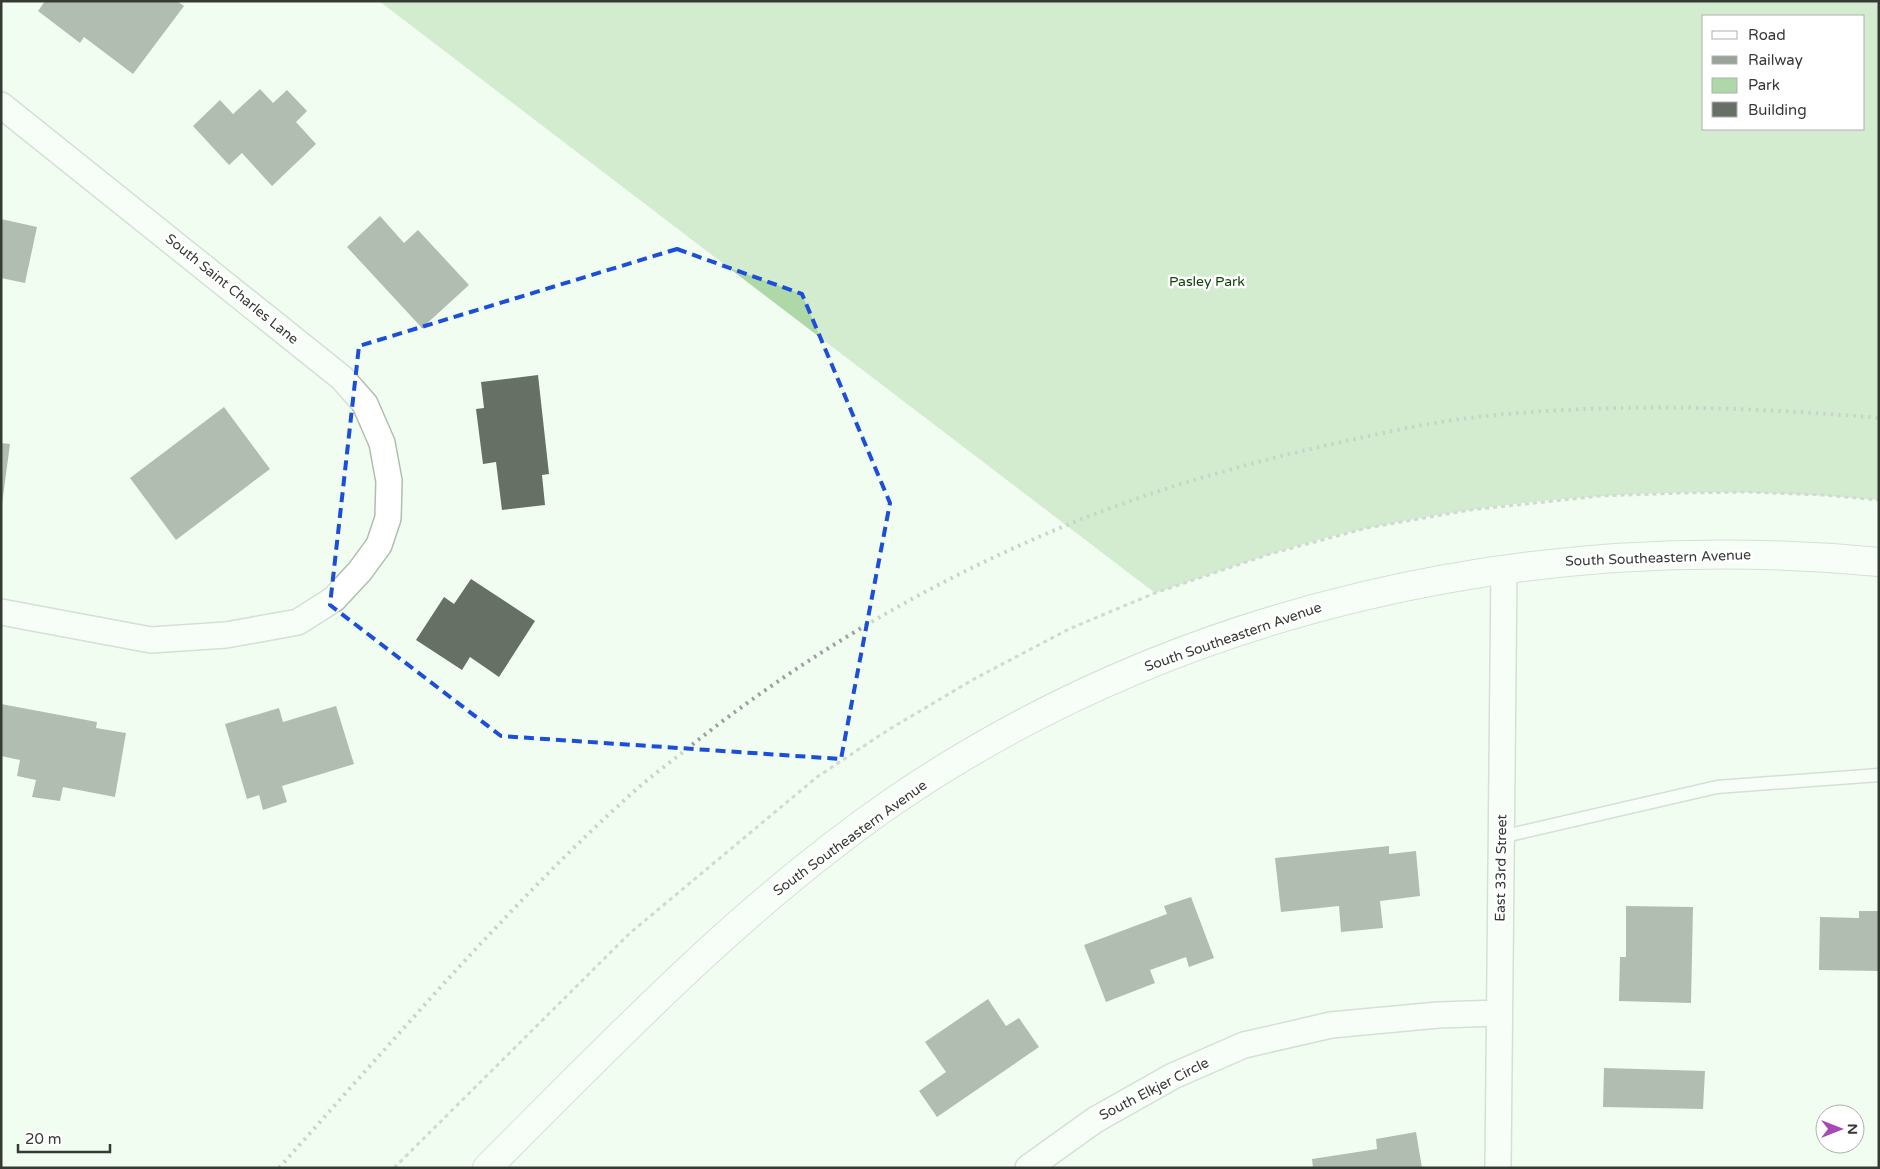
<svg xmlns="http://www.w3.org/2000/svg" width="1880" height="1169" font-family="'Varela Round',sans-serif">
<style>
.green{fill:#afd8a9;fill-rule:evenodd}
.building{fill:#667065}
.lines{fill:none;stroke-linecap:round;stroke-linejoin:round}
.lane-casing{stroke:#b2bdb1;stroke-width:15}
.street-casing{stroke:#b2bdb1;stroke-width:28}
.secondary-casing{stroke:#b2bdb1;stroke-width:30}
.path{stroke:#a9b2a8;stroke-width:3;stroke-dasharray:4 4;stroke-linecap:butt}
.lane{stroke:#fff;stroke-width:12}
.street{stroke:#fff;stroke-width:25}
.secondary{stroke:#fff;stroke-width:28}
.rail{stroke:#9aa399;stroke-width:4;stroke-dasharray:2.5 5;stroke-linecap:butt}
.marked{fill:none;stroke:#1d4ed8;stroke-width:4;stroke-dasharray:10 6;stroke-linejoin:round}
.labels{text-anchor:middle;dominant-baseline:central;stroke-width:5;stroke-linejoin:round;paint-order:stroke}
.park-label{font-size:14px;fill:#11440c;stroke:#fff}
.street-label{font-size:14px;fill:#363a35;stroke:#fff}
</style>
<rect width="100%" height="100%" fill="#f1fdf0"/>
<path class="green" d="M379,1H1879V500C1708,484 1535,493 1368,528C1295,543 1225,569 1155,593ZM1704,16H1864V129H1704Z"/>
<path class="building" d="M45,1H177L184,6L133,74L84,37L80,43L38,11Z
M260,89L273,103L287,90L307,111L296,122L316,144L272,186L242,153L229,165L193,126L220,100L233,114Z
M380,216L404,243L418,230L469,285L422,328L347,247Z
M1,219L37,227L25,283L1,278Z
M538,375L549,474L542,475L545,505L502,510L496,462L483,464L476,409L484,408L481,382Z
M224,407L270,469L176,540L130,478Z
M1,443L10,444L2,504H1Z
M471,579L535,621L499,677L470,657L462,670L416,640L444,597L454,604Z
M1,704L97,722L96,728L126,733L115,797L63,787L60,801L32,797L36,780L17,776L20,760L1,756Z
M336,706L354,764L282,786L287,802L263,810L259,795L247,799L225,724L279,708L283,722Z
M1389,846V854L1416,851L1420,896L1380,901L1383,928L1341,932L1339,906L1281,912L1275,858Z
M1191,897L1214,958L1189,967L1186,957L1150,970L1155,983L1106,1002L1084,945L1167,914L1164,906Z
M1626,906L1693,907L1691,1003L1619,1001L1620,957H1626Z
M1859,911H1879V971L1819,970L1820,917L1859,918Z
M988,999L1006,1026L1019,1018L1039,1047L937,1117L919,1091L946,1072L925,1042Z
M1604,1068L1705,1071L1703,1109L1603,1107Z
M1416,1132L1422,1168H1313L1312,1159L1377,1149L1376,1139Z"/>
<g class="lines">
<g class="lane-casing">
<path id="lane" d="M1501,837L1717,787L1879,775"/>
</g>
<g class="street-casing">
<path id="street" d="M1,105L342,378L365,404L382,443L389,481L388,518L379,545L360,571L334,599L298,622L226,635L151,640L1,612
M1028,1168L1095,1120L1173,1076L1244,1045L1331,1025L1438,1015L1499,1013
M1498,1168L1504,569"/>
</g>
<g class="secondary-casing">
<path id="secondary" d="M487,1168C616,1039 743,905 894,801C1181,605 1536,529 1879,562"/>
</g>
<path class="path" d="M394,1168L630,933L817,777L888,730L974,679L1069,629L1155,593L1270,554L1367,528L1470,510L1600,496L1684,493L1746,492L1823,495L1879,500"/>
<use href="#lane" class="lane"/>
<use href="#street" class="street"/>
<use href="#secondary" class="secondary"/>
<path class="rail" d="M279,1168C335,1105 391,1042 447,980C508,914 570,848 638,788C654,774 672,761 688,748C807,653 941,575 1082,519C1162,487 1248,463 1332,444C1374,435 1417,425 1460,419C1598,402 1740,406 1879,418"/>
</g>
<path d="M0 0H1880V1169H0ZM677,249L802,294L890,503L841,759L501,736L330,605L359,346Z" fill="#f1fdf0" fill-opacity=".55" fill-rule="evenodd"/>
<path class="marked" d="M677,249L802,294L890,503L841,759L501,736L330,605L359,346Z"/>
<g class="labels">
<g class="park-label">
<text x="1207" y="281">Pasley Park</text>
</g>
<g class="street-label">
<text transform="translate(232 289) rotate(39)">South Saint Charles Lane</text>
<text transform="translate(1658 558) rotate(-2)">South Southeastern Avenue</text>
<text transform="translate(1233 637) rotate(-19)">South Southeastern Avenue</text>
<text transform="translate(850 838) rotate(-36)">South Southeastern Avenue</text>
<text transform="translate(1501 868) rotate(-89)">East 33rd Street</text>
<text transform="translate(1154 1089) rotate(-27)">South Elkjer Circle</text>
</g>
</g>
<rect width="1880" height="1169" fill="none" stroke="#363a35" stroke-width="5"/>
<rect x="1702" y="15" width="162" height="115" fill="#ffffff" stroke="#afb0ae"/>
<rect x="1712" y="31" width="25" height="8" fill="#ffffff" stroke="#afb0ae"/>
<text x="1748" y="40" font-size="15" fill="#363a35">Road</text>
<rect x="1712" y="56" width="25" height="8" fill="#9aa399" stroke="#afb0ae"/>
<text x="1748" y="65" font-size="15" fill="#363a35">Railway</text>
<rect x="1712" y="78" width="25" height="15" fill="#afd8a9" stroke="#afb0ae"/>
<text x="1748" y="90" font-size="15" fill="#363a35">Park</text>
<rect x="1712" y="102" width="25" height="15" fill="#667065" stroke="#afb0ae"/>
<text x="1748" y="115" font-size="15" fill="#363a35">Building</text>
<g transform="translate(1840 1129) rotate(90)"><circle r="24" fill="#ffffff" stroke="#afb0ae"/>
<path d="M0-4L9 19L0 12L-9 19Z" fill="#a54ab5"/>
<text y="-8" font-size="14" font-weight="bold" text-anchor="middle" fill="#363a35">N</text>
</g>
<path d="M18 1144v8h92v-8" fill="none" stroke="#363a35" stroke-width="2.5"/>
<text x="25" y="1144" font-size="15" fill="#363a35" stroke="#ffffff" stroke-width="4" paint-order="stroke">20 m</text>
</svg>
